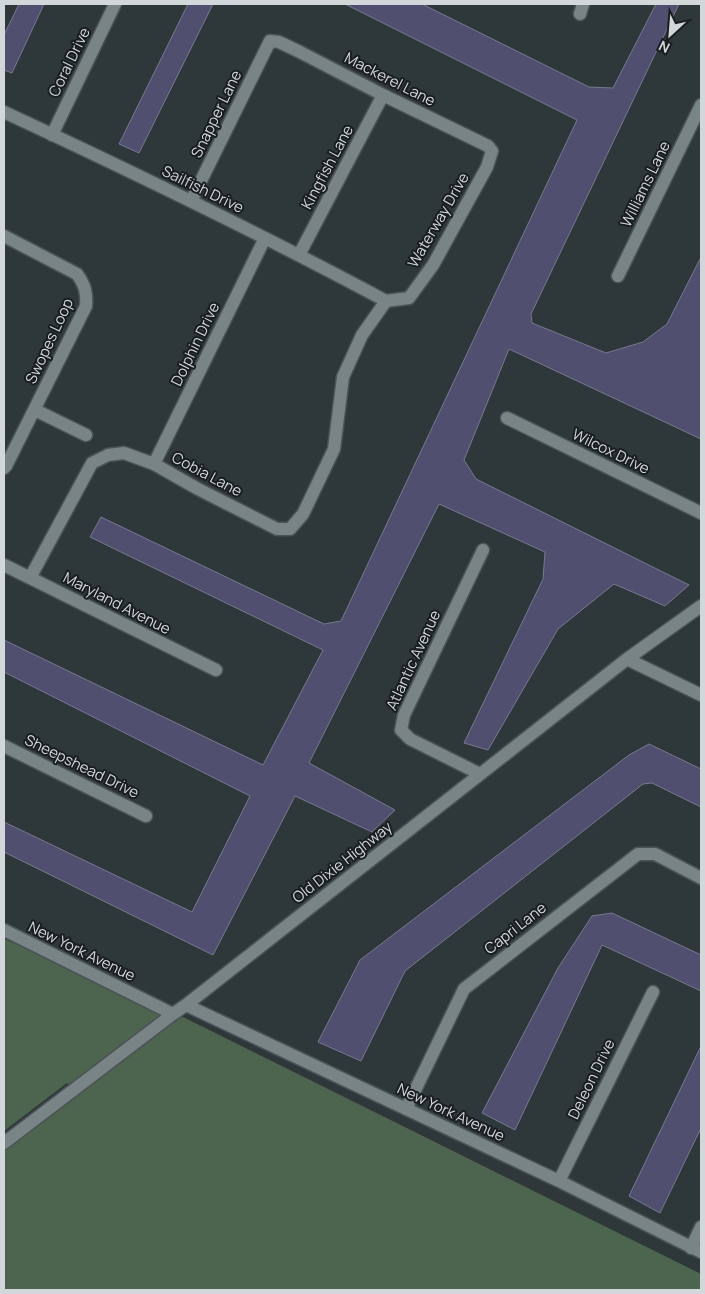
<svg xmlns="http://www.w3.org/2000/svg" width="705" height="1294" font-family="Manrope,sans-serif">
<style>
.green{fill:#4d644e}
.water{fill:#514f6f;stroke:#78788f}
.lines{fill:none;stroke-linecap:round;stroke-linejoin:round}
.minor-casing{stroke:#4b5356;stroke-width:15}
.minor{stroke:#798487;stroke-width:12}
.labels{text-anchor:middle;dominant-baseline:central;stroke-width:4;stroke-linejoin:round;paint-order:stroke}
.street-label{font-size:15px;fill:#d2d8da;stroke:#1a1e20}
</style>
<rect width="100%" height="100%" fill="#2e383b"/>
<path class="green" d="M4,939L30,950L161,1015L69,1085L67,1083L4,1131Z
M181,1016L701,1274V1290H4V1150L173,1021L176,1022L177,1018Z"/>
<path class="water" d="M19,4H44L12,73L4,70V35Z
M188,4H213L139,153L119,144Z
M345,4H422L589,87L613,88L656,4H679L531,314L532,323L606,353L643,342L667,324L701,257V439L509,349L464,460L476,479L689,585L665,606L614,584L558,629L488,750L464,743L543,579L545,552L439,504L309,763L395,810L372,832L295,796L213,955L4,852V822L192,912L250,796L4,672V640L263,765L323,650L90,537L101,517L324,624L341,621L577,120Z
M649,744L701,769V807L652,783L643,784L405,971L361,1061L318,1042L360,960L629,755Z
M612,913L701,955V991L602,945L515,1130L482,1113L558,968L592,916Z
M701,1046V1128L660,1213L629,1196Z"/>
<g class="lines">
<g class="minor-casing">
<path id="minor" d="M580,14L583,4
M4,112C133,172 261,234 386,301
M52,135L115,4
M4,236L77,274C85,285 87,293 86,306L6,466L4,468
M299,255L383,95
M618,276L701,105
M35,410L86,435
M507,418L701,513
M154,464L265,238
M4,565L216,670
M30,578L92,463L108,455L124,453L154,464L198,489L277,529H290L303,514L334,449L343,377L362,335L386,301L409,298L433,265L487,167L492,151L488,146L383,95L298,51L279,42L270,41L191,201
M627,659L701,695
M4,746L146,816
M480,774L410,739L401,730L404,715L483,550
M4,930L173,1014
M186,1005L559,1181L701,1252
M406,1109L464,989L638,854H655L701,878
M4,1143L173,1014L186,1005L627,659L701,606
M559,1181L653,992
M691,1248L701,1227"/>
</g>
<use href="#minor" class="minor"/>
</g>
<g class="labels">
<g class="street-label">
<text transform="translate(69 62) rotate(-64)">Coral Drive</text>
<text transform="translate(390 79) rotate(27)">Mackerel Lane</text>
<text transform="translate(216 114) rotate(-64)">Snapper Lane</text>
<text transform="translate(327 167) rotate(-62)">Kingfish Lane</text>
<text transform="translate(645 184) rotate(-64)">Williams Lane</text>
<text transform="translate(203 189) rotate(26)">Sailfish Drive</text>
<text transform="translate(438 220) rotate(-60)">Waterway Drive</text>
<text transform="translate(49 341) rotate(-65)">Swopes Loop</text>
<text transform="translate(195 344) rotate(-64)">Dolphin Drive</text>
<text transform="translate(611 451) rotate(26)">Wilcox Drive</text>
<text transform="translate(207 474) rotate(28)">Cobia Lane</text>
<text transform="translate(117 603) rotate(27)">Maryland Avenue</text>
<text transform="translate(413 660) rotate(-65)">Atlantic Avenue</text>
<text transform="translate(82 766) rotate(26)">Sheepshead Drive</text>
<text transform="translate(342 862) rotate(-38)">Old Dixie Highway</text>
<text transform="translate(515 928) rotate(-38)">Capri Lane</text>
<text transform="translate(82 951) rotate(26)">New York Avenue</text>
<text transform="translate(591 1079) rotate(-64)">Deleon Drive</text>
<text transform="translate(451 1112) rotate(25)">New York Avenue</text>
</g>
</g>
<rect width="705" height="1294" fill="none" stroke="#d2d8da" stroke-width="10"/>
<g transform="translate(670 35) rotate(206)" stroke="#1a1e20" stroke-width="4" paint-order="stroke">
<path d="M0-4L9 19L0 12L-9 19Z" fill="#d2d8da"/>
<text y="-8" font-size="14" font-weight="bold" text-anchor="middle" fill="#d2d8da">N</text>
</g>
</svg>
